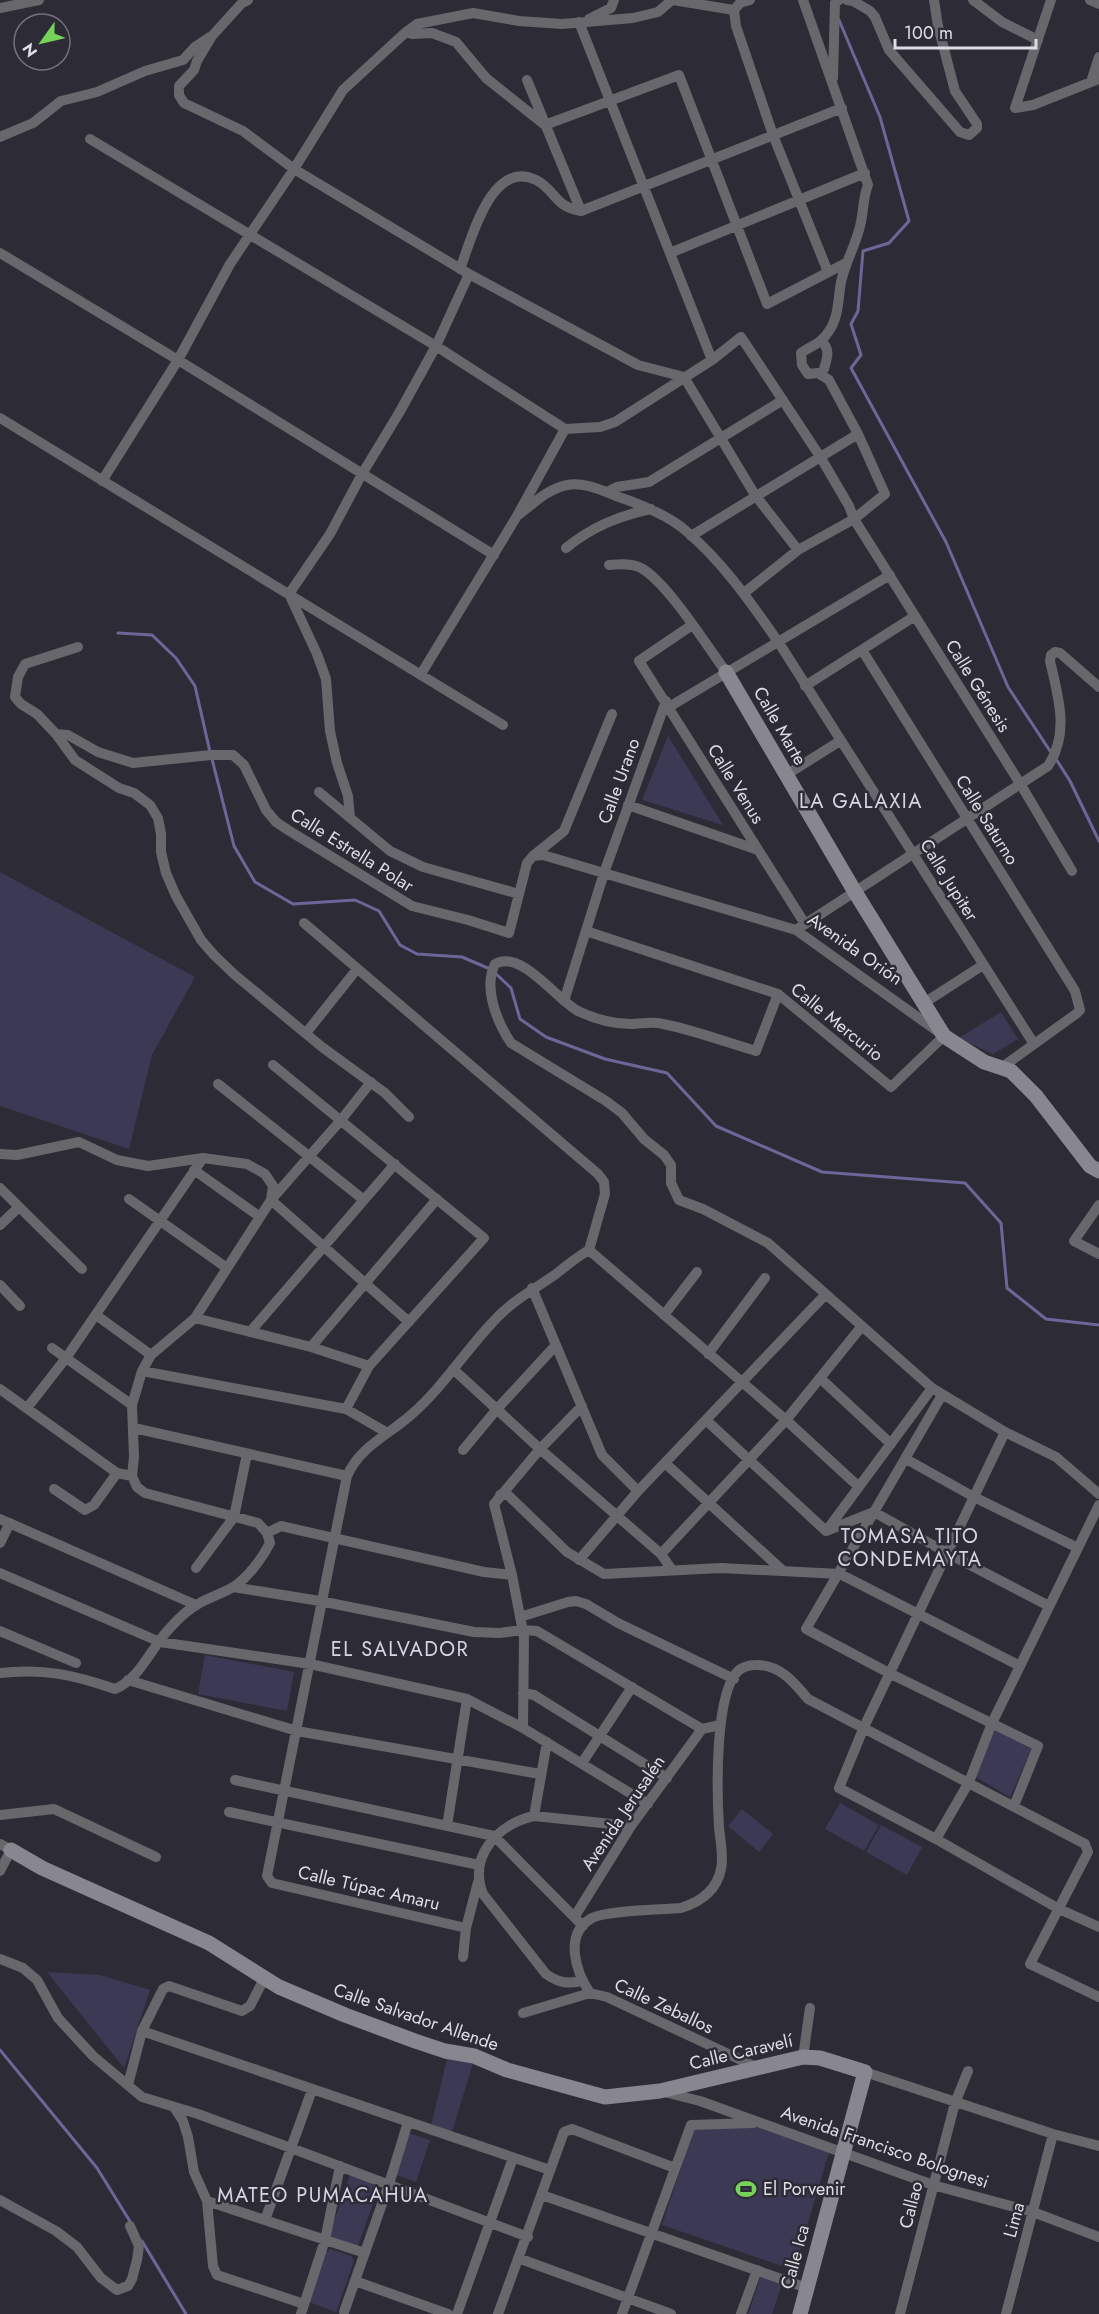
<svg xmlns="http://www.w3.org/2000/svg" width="1099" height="2314" font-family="Jost,sans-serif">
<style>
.green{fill:#3c3955}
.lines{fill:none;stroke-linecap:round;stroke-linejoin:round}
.stream{stroke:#6c6799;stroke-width:3}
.street{stroke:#67676c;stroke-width:10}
.secondary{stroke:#88878f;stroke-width:15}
.labels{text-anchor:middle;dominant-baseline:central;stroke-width:5;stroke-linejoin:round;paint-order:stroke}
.street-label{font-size:18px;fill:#dedde4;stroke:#2d2c36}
.poi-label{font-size:18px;fill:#dedde4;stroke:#2d2c36;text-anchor:start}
.neighbourhood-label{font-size:20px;letter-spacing:1.5px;fill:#d6d6e3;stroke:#2d2c36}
</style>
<rect width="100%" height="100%" fill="#2d2c36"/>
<path class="green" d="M668,736L723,825L642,800Z
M0,872L195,977L152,1055L129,1149L0,1106Z
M1001,1012L1018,1039L993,1054L959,1038Z
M205,1655L294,1672L287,1711L198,1694Z
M995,1728L1032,1748L1010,1797L974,1776Z
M840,1803L879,1825L864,1851L825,1829Z
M742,1809L773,1834L759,1852L728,1826Z
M881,1825L922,1847L907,1875L866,1852Z
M47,1972L100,1975L150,1990L124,2068Z
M448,2055L473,2063L452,2132L431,2126Z
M760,2127L829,2152L794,2270L662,2225L694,2129Z
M405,2132L430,2140L416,2182L391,2173Z
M350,2175L379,2186L358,2246L329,2236Z
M330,2249L351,2256L354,2261L336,2312L309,2302L326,2252Z
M761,2276L782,2284L772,2314H748Z"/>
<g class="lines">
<path class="stream" d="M839,20L880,117L909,221L889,243L863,251L858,311L851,324L861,355L851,368L946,542L1008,687L1052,754
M118,633L152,635L176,658L195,686L210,752
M212,759L234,846L255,882L293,904L355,900L379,911L400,945L417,954L462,957L490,969
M1056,759L1070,781L1099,841
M495,973L511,988L520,1019L546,1037L605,1059L667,1073L716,1126L822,1172L965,1183L1001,1223L1007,1288L1046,1319L1099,1325
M0,2050L97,2168L131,2223
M142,2241L186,2314"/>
<path class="street" d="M248,0L242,3L212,36L197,61L194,70L179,86V95L184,103L243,131L294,169L469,274L638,365L684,377L755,495L798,550
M673,0L734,10
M750,0L740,3L734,10L736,26L773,135L828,272
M847,0L853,1L870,11L875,17L889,50L960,132L969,135L977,128V124L955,91L938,26L934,0
M973,0L1002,22L1038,40
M1051,0L1015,108L1033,105L1099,79
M1090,0L1099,4
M0,8L39,0
M589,19L611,8L614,0
M579,22L712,360
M406,32L417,24L473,13L519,21L562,24L633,18L658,12L672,0
M833,78L835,3L839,0
M527,80L581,211
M1091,82L1099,57
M0,137L33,123L61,101L97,92L145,71L183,60L195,47L210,37
M90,139L436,346L565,429L600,427L615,422L712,360L741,337L821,458L849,506L854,519L1021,785L1072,871
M0,253L178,360L494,555
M670,253L865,173
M460,269C471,241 491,158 536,180C555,189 554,207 581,211L842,108
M821,341C831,349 827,358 824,369
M0,418L503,725
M102,481L178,360L230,264L294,169L343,90L406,32L412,34L432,33L456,42L486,78L545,125L679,75L767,304L846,263
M607,492L617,487L649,482L783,400
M517,516C533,504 547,489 567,485C584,482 601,490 616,496C640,504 666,514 685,530C723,562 751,603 779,643L1034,1044
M691,536L858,434
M566,548C592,527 618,516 651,509
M609,565C619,564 631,563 641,568C667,582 707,646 726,672
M744,593L798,550L854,519L885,494L858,434L829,380L818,373L808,374L802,365L801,353C812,345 821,344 829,331C839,317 838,298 841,282C845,264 854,248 859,230C864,215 862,200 868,185L803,0
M692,625L639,661L805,924
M78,647L25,664L18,677L15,697L21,704L37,714L56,734L68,735L98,752L133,763L211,755H233L244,765L266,810L276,822L288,830L412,906L468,920L509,933L527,863L533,856L564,831L612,714
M862,650L1075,991L1080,1010L1076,1014L1001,1068
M421,674L517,516L565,429
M805,686L915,616
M669,707L890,575
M56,734L75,760L119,788L134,793L150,805L158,818L161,834V852L166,873L176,896L201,940L214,955L235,975L322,1047L385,1093L409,1117
M786,775L840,741
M319,792L390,851L423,867L519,894
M628,805L758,850
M350,818L348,796L337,763L330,731L326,679L317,654L289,594L330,534L362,474L399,413L436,346L469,274
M533,856L543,855L796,930L944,1036L891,1087L778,994L586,931
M304,923L598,1174L604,1182L605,1194L589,1250C577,1257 567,1265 556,1274C532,1291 511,1301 491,1324C464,1353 442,1388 412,1414C389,1435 360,1446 347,1476L267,1876L272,1883L466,1928
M796,930L1048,766C1070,733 1058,696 1050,661L1051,655L1055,652L1060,653L1099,687
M778,994L756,1051C725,1042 694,1030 663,1024C653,1021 642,1024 631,1024C613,1024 595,1019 578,1011C556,999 521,949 495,964C483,988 497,1022 511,1043L606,1101L622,1113L644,1139L664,1155L671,1165V1183L679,1200L703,1209L768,1243L932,1388L1005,1432L1056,1457L1099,1494
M564,1001L604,873L666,701
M924,1003L983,965
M306,1033L357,969
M273,1065L484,1238L369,1366L346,1409
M371,1082L341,1120L271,1200L409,1322
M218,1084L364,1200
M0,1154L17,1155L79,1142L117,1160L148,1166L203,1158L247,1164L265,1174L273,1186L271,1200L195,1318L151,1355L142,1371L132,1405L134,1457L132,1476L137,1487L145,1493L258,1523L267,1533L270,1543C261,1560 251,1574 235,1586C224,1593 210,1597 198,1604C187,1610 178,1619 170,1628C151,1647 141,1678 115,1689C74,1675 44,1668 0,1673
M194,1170L260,1217
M0,1188L82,1269
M129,1199L227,1268
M1099,1205L1074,1241L1099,1254
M0,1225L19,1207
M589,1250L786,1420L859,1487
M0,1285L20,1306
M532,1288L602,1455L638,1491
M96,1315L151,1355
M664,1315L697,1272
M195,1318L311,1347L369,1366
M250,1332L395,1164
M311,1347L437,1199
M52,1348L132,1405
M708,1354L765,1278
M453,1369L540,1449L661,1554L672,1570
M142,1371L346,1409L386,1432
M820,1378L891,1444
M0,1389L117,1473L132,1476
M942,1395L806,1629L889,1673L1038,1746L1014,1806
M27,1408L66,1358L203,1158
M706,1420L826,1531L874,1512L947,1553L1049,1606
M134,1428L347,1476
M1005,1432L864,1727L839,1788L936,1839L1059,1909L1099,1927
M463,1450L497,1409L556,1345
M906,1459L974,1497L1078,1548
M665,1463L781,1569
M54,1489L85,1510L94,1505L117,1473
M500,1495H508L567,1552L604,1574L721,1568L840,1574L1020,1666
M0,1519L196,1605
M827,1530L932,1388
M267,1533L281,1526L484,1572L512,1575
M0,1543L10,1523
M661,1554L786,1420L862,1326
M579,1560L638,1491L825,1295
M196,1568L234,1517L247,1454
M0,1573L160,1642L310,1664L467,1699L523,1728L648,1804
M233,1587L320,1601L474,1632L500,1633L522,1630L537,1631L702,1729L720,1725
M520,1617L568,1602L576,1601L586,1604L618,1623L734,1679
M0,1631L76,1663
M128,1680L297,1731L540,1774
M523,1693L534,1695L667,1778
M523,1728L524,1637L512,1575L494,1504L540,1449L582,1406
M582,1763L632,1687
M235,1780L494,1836L583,1926
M229,1812L479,1865
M0,1815L54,1809L156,1857
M534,1816L547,1742
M447,1826L467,1699
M936,1839L969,1782L992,1723L1099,1505
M0,1844L11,1850L0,1871
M575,1916L631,1826L702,1729
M463,1957L466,1928L478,1882
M0,1959L23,1968L37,1980L58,2018L93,2056L142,2097L198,2114L291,2148L528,2237
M582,1981C567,1984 559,1983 546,1974L483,1894C468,1856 498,1824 534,1816L631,1826
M590,1993C576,1972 563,1934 592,1918C609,1910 660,1910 681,1908C700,1902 717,1890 721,1869C724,1856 720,1840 719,1827C717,1794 714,1692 739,1670C745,1666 750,1665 756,1665C779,1664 794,1682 808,1699L1085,1844L1088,1852L1030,1964L1099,1997
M523,2013L590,1993L607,1997L756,2067
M142,2031L550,2170
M803,2057L810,2008
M865,2072L1053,2134L1099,2146
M128,2085L142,2031L163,1989L169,1986L242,2011L250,2006L265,1977
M664,2092L700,2101L933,2185L1033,2212L1099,2237
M174,2107L183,2121L188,2137L194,2172L207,2201L213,2266L217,2275L304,2304
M542,2195L807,2288
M0,2200L56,2231L77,2247L101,2278L117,2290L128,2286L132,2279L137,2260L139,2246L130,2226
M207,2201L365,2253
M265,2220L312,2090
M518,2258L671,2314
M355,2281L448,2314
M344,2312L389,2184L408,2122
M301,2314L325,2240L340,2166
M457,2314L513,2158
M498,2314L564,2132L572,2129L675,2168
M622,2314L691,2125L753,2123
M741,2314L757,2270
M900,2314L955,2103L968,2071
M1006,2314L1053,2134"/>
<path class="secondary" d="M726,672L855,892L944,1036L984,1062L1011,1071L1036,1096L1090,1166L1099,1171
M11,1850L42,1868L209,1943L279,1987L345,2015L415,2041L445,2051L474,2056L507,2070L605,2097L660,2091L803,2057L820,2058L865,2072L800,2314"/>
</g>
<defs>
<g id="stadium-bare" transform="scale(1.62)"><path d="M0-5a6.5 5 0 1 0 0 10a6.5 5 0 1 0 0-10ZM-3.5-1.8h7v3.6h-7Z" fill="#77d259" stroke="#2d2c36" stroke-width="2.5" paint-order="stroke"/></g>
</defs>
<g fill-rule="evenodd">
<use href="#stadium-bare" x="746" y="2189"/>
</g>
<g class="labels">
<g class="street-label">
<text transform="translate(978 686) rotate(58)">Calle Génesis</text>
<text transform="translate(780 726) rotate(60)">Calle Marte</text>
<text transform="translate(619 781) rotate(-70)">Calle Urano</text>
<text transform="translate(736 784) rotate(58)">Calle Venus</text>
<text transform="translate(987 820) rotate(58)">Calle Saturno</text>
<text transform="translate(352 850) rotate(32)">Calle Estrella Polar</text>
<text transform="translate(949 880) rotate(58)">Calle Jupiter</text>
<text transform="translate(855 949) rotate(35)">Avenida Orión</text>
<text transform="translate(837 1022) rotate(39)">Calle Mercurio</text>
<text transform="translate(623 1813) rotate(-56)">Avenida Jerusalén</text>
<text transform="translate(369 1888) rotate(13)">Calle Túpac Amaru</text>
<text transform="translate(664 2006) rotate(25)">Calle Zeballos</text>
<text transform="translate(416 2017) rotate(19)">Calle Salvador Allende</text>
<text transform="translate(741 2052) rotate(-13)">Calle Caravelí</text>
<text transform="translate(885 2147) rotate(19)">Avenida Francisco Bolognesi</text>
<text transform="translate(911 2205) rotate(-76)">Callao</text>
<text transform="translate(1014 2220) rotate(-75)">Lima</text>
<text transform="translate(795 2257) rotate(-75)">Calle Ica</text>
</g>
<g class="poi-label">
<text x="763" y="2189">El Porvenir</text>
</g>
<g class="neighbourhood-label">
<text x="861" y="801">LA GALAXIA</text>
<text x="910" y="1536">TOMASA TITO<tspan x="910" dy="23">CONDEMAYTA</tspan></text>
<text x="400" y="1649">EL SALVADOR</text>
<text x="323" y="2195">MATEO PUMACAHUA</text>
</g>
</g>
<g transform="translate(42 42) rotate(236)"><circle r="28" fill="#2d2c36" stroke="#74737c" stroke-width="1.5"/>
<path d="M0-4.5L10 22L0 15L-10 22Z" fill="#77d259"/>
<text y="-9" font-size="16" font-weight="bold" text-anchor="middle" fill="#dedde4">N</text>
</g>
<path d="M895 39v9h141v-9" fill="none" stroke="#dedde4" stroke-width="3"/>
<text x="904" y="39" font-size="18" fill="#dedde4" stroke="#2d2c36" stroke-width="4.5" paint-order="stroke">100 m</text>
</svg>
